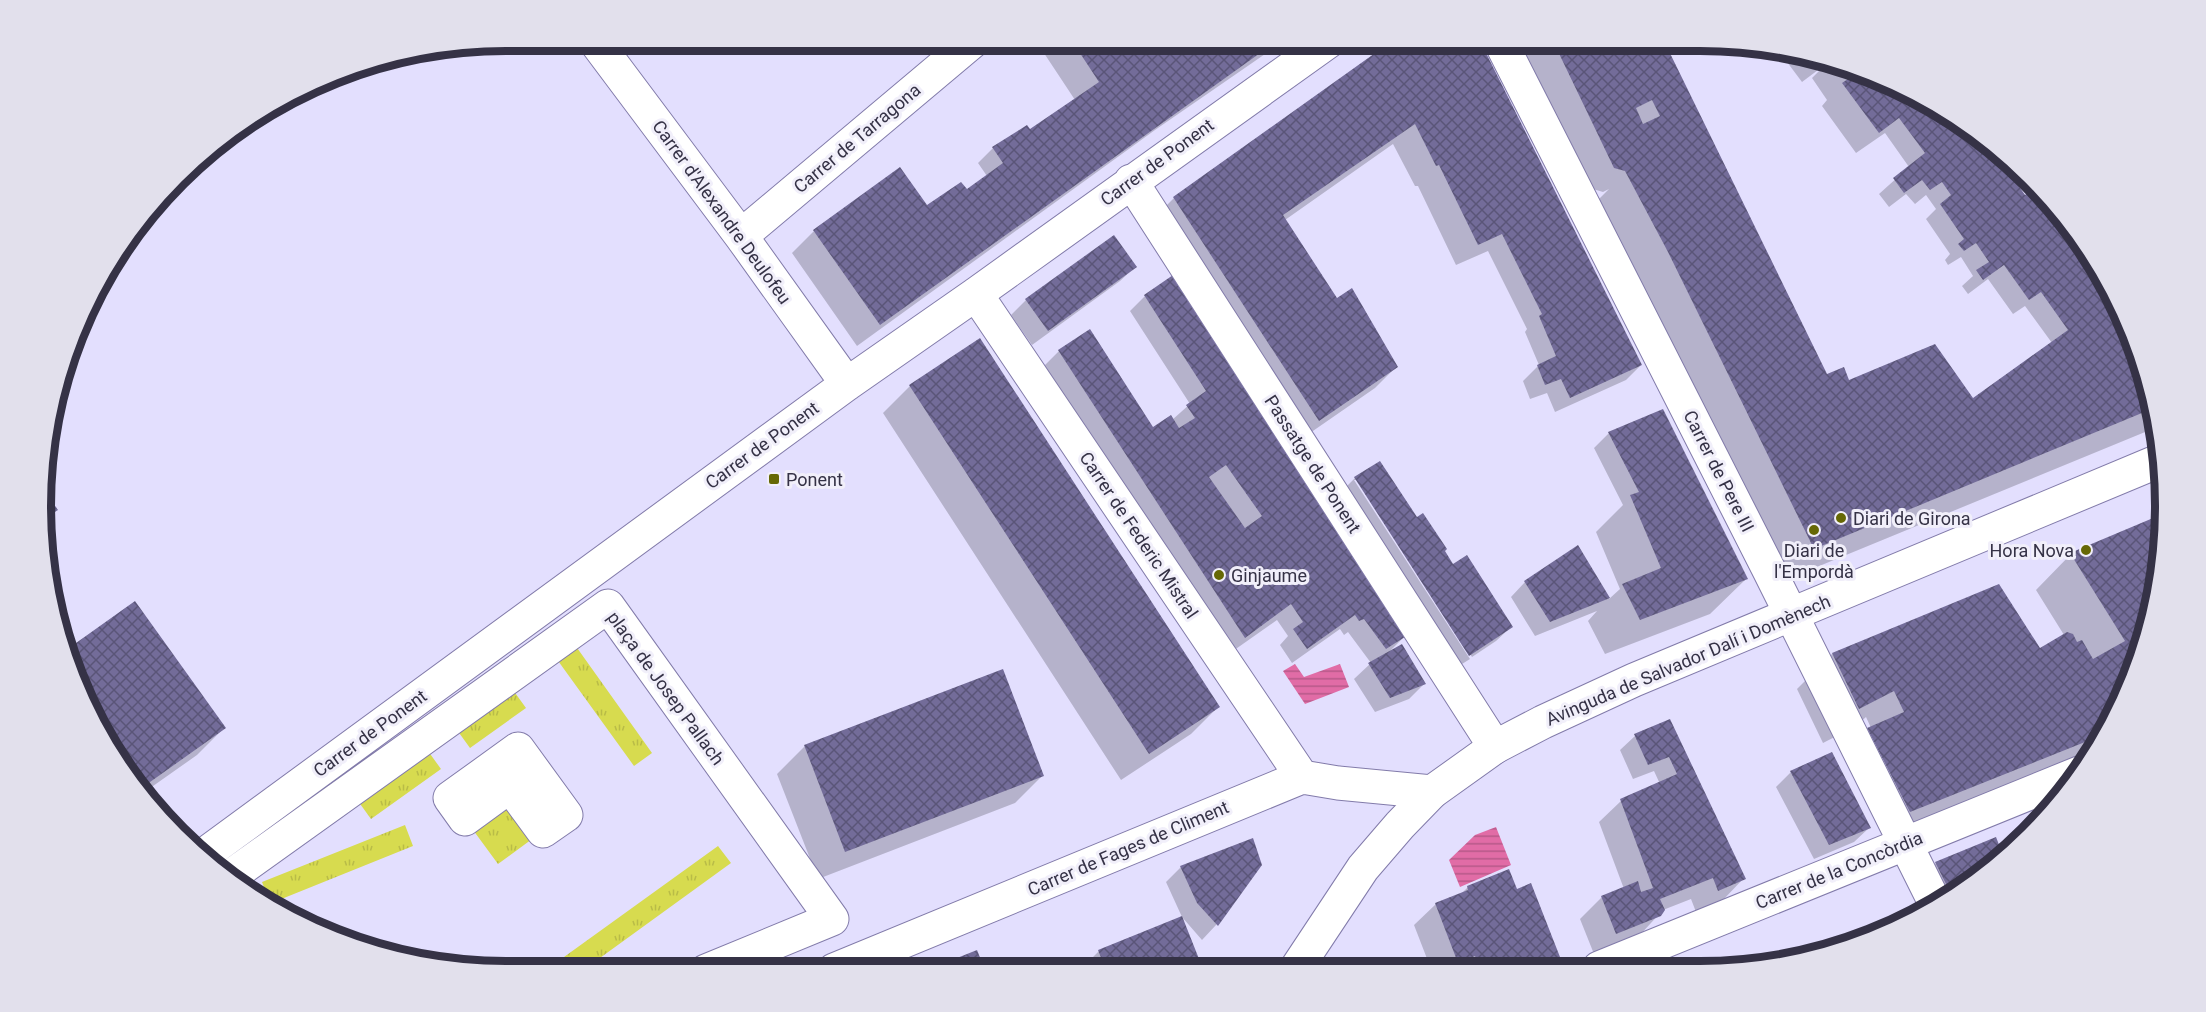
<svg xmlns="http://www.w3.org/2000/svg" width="2206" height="1012" font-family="Roboto,sans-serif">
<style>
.grass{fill:url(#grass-tufts)}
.water{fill:url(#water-rules)}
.shadow{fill:#0003;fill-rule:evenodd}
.building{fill:url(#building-cross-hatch);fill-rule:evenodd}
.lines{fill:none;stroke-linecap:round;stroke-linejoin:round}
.street-casing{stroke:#827baa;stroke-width:35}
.secondary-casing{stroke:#827baa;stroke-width:35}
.street{stroke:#fff;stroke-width:33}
.secondary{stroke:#fff;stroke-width:33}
.poi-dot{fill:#666805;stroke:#f1effa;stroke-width:2}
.labels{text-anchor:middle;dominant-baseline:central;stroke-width:6;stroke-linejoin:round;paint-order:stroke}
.street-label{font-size:18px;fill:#353246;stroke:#f1effa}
.poi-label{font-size:18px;fill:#353246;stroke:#f1effa;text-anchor:start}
.rim{fill:none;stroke:#353246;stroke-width:8}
</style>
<defs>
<pattern id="grass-tufts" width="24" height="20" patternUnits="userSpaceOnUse" patternTransform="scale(1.5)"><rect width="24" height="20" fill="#d7db4f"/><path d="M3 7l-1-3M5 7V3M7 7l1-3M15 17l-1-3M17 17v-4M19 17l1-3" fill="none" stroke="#b9bc46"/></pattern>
<pattern id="water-rules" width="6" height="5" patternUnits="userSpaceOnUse" patternTransform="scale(1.5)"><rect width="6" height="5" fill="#e16ca6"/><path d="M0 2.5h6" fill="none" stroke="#b75989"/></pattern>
<pattern id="building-cross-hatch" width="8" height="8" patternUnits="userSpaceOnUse" patternTransform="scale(1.5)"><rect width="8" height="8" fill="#736c99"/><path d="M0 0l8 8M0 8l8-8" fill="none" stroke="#5a5578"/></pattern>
</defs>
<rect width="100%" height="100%" fill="#e3dffe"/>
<path class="grass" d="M575,645L652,753L634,766L556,658Z
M513,690L526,708L470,748L457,730Z
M428,751L441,769L371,819L358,801Z
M510,786L543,831L498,864L465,819Z
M405,825L413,846L274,902L269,900L262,882Z
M718,846L731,863L582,971H575L564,957Z"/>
<path class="water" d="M1295,664L1304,677L1340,664L1349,687L1305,704L1283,671Z
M1496,827L1511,865L1460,887L1449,860L1475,835Z"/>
<path class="shadow" d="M1036,41H1284L1155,130L857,346L792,253L814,231L900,170L927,207L966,191L987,176L978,163L993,148L1030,131L1075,100Z
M1394,41H1478L1641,365L1626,380L1555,412L1547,393L1530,399L1523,381L1539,365L1525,332L1527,329L1488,251L1456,265L1418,186H1415L1393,144L1285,220L1335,298L1396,367L1375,388L1297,442L1147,225L1174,198Z
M1513,41H1662L1826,376L1848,382L1972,400L2052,343L2025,306L2013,314L1988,279L1968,294L1962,286L1973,276L1961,257L1948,265L1945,260L1950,254L1926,219L1936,209L1926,195L1915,204L1906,194L1889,207L1879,194L1909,167L1885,133L1856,153L1822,106L1827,100L1812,78L1819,71L1818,70L1802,82L1784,58L1792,50L1878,76L1958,119L2019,168L2010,177L2024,198L2037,189L2111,291L2130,328L2157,422L2150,430L1778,583L1591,207L1609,189L1603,192L1593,189L1560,122L1553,125Z
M1114,237L1135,267L1120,281L1032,345L1011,315L1026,300Z
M1145,296L1406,635L1389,652L1424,684L1409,699L1375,712L1354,679L1371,663L1348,632L1344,635L1340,629L1292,663L1280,645L1288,636L1277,620L1223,658L1044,366L1059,351L1153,428L1172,420L1190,404L1130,311ZM1244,527L1246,529L1237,534Z
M910,386L1218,707L1191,734L1121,780L883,413Z
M1609,433L1746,579L1710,614L1605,654L1588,621L1597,611L1535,636L1511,597L1525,582L1578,547L1609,599L1620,589L1596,532L1623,505L1594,448Z
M1379,463L1416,519L1423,515L1445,549L1443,552L1452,566L1467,557L1511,627L1496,641L1472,657L1358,480H1354L1470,659L1454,669L1340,493L1355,478Z
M42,489L56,509L42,523L41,506Z
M2071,554L2157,596L2130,684L2094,746L2079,752L2059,773L1889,833L1847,751L1871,728L1866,717L1856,726L1823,743L1797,689L1832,654L1867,639L2039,651L2064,635L2036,590Z
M135,603L224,728L197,755L146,791L103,738L69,650Z
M1669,721L1744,878L1723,900L1696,912L1691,899L1663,910L1638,937L1594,954L1580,919L1602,897L1624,889L1599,822L1621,801L1660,784L1654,771L1633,779L1620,750L1635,736Z
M805,746L1042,776L1015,803L818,879L777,774Z
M1791,772L1869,828L1854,842L1814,859L1776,787Z
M2037,822L2024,835L2023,832L2030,825Z
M1995,839L2002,856L1984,875L1943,899L1929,870L1936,863Z
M1260,864L1216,925L1202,940L1182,917L1166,882L1181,867Z
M1468,887L1516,891L1558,956L1546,968L1431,969L1414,925L1436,904L1461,894Z
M1099,951L1202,969L1086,970L1084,966Z"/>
<path class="building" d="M1072,41H1277L880,325L813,230L900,167L927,205L961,182L967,189L1003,163L992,147L1027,125L1030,129L1099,82Z
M1392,41H1480L1642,365L1570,398L1561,379L1545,385L1537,365L1556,356L1539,316L1542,314L1502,234L1478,245L1439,165L1436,166L1415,124L1283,215L1337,298L1352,288L1398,367L1319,421L1173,197Z
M1553,41H1602L1606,47L1620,41H1664L1827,374L1844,367L1849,380L1935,344L1973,398L2068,330L2041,292L2029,300L2004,265L1983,280L1976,270L1989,262L1976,243L1964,251L1958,244L1964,239L1940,204L1951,195L1942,182L1930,190L1922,180L1904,193L1893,178L1925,153L1899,118L1879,133L1842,83L1848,79L1839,64L1878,76L1958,119L2019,169L2011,175L2025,195L2037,187L2104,280L2130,328L2154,408L1814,549L1668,252L1625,171L1614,168ZM1652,100L1660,116L1643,124L1636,108Z
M1807,54L1827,60L1817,68Z
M1114,235L1137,267L1048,331L1025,299Z
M1176,273L1408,635L1386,649L1364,619L1359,621L1355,615L1307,649L1293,629L1303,622L1291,604L1245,638L1058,350L1090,329L1153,427L1171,415L1179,428L1195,418L1186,405L1206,391L1144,295ZM1226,465L1262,516L1245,528L1209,477Z
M980,338L1220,707L1149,754L909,385Z
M1663,409L1748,579L1640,620L1622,584L1661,568L1630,495L1639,492L1608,432Z
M1380,461L1417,517L1423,513L1447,549L1445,551L1453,564L1467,555L1513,627L1469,656L1354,477Z
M42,487L58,510L42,520L41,506Z
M2165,513L2157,596L2130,684L2100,736L1910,812L1867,728L1904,712L1894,691L1859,709L1832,653L1999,584L2040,648L2067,632L2073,634L2077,642L2082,640L2093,659L2125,641L2070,553Z
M1578,545L1610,598L1550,622L1524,581Z
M135,601L226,728L143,787L103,738L69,648Z
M1402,644L1426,684L1390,698L1368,663Z
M1003,669L1044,776L845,852L804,745Z
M1670,719L1746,879L1718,891L1713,878L1660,899L1665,910L1661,916L1616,934L1601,896L1638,881L1641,892L1653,888L1620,799L1677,774L1669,757L1648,765L1634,734Z
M1832,752L1871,828L1829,845L1790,771Z
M1996,837L2003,855L1984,875L1951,894L1935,862Z
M1253,838L1262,865L1218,926L1197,903L1180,866Z
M1509,869L1517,889L1531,883L1560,957L1531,968H1480L1475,956L1458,963L1435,903L1468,890L1467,886Z
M1182,916L1203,969L1106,970L1098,950Z
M977,950L985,970H927Z"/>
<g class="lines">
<g class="street-casing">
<path id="street" d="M595,41L741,236L847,384
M1500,41L1769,570L1935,903
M1131,181L1495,747
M741,236L973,41
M976,294L1302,777
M518,749L566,815L543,831L510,786L465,819L450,798Z
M201,857L847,384L976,294L1329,41
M231,876L608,606L832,919L706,971
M1599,968L2079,773
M834,970L1302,777L1338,783L1432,792"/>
</g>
<g class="secondary-casing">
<path id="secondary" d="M1296,969L1363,868L1400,825L1432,792L1495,747L1543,722L1634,680L2161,460"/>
</g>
<use href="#street" class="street"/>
<use href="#secondary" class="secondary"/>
</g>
<g class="poi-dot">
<rect x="768" y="473" width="12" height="12" rx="3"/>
<circle cx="1841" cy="518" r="6"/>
<circle cx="1814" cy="530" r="6"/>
<circle cx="2086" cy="550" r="6"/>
<circle cx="1219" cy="575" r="6"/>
</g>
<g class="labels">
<g class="street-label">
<text transform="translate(857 138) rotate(-40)">Carrer de Tarragona</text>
<text transform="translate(1157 162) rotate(-36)">Carrer de Ponent</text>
<text transform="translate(722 212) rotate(54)">Carrer d'Alexandre Deulofeu</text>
<text transform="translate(762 445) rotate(-36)">Carrer de Ponent</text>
<text transform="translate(1313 464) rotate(57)">Passatge de Ponent</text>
<text transform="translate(1719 471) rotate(63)">Carrer de Pere III</text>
<text transform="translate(1139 535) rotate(56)">Carrer de Federic Mistral</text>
<text transform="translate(1688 660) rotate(-23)">Avinguda de Salvador Dalí i Domènech</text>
<text transform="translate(666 688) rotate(54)">plaça de Josep Pallach</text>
<text transform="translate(370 733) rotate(-36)">Carrer de Ponent</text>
<text transform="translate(1128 848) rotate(-23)">Carrer de Fages de Climent</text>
<text transform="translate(1839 870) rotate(-22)">Carrer de la Concòrdia</text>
</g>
<g class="poi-label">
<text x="786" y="479">Ponent</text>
<text x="1853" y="518">Diari de Girona</text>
<text x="1814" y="550" text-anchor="middle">Diari de<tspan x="1814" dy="21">l'Empordà</tspan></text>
<text x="2074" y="550" text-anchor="end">Hora Nova</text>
<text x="1231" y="575">Ginjaume</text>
</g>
</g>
<path d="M0 0H2206V1012H0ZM506 51H1700A455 455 0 0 1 2155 506V506A455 455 0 0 1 1700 961H506A455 455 0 0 1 51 506V506A455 455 0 0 1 506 51Z" fill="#e2e0ec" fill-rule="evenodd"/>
<path class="rim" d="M506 51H1700A455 455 0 0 1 2155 506V506A455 455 0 0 1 1700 961H506A455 455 0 0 1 51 506V506A455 455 0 0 1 506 51Z"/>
</svg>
